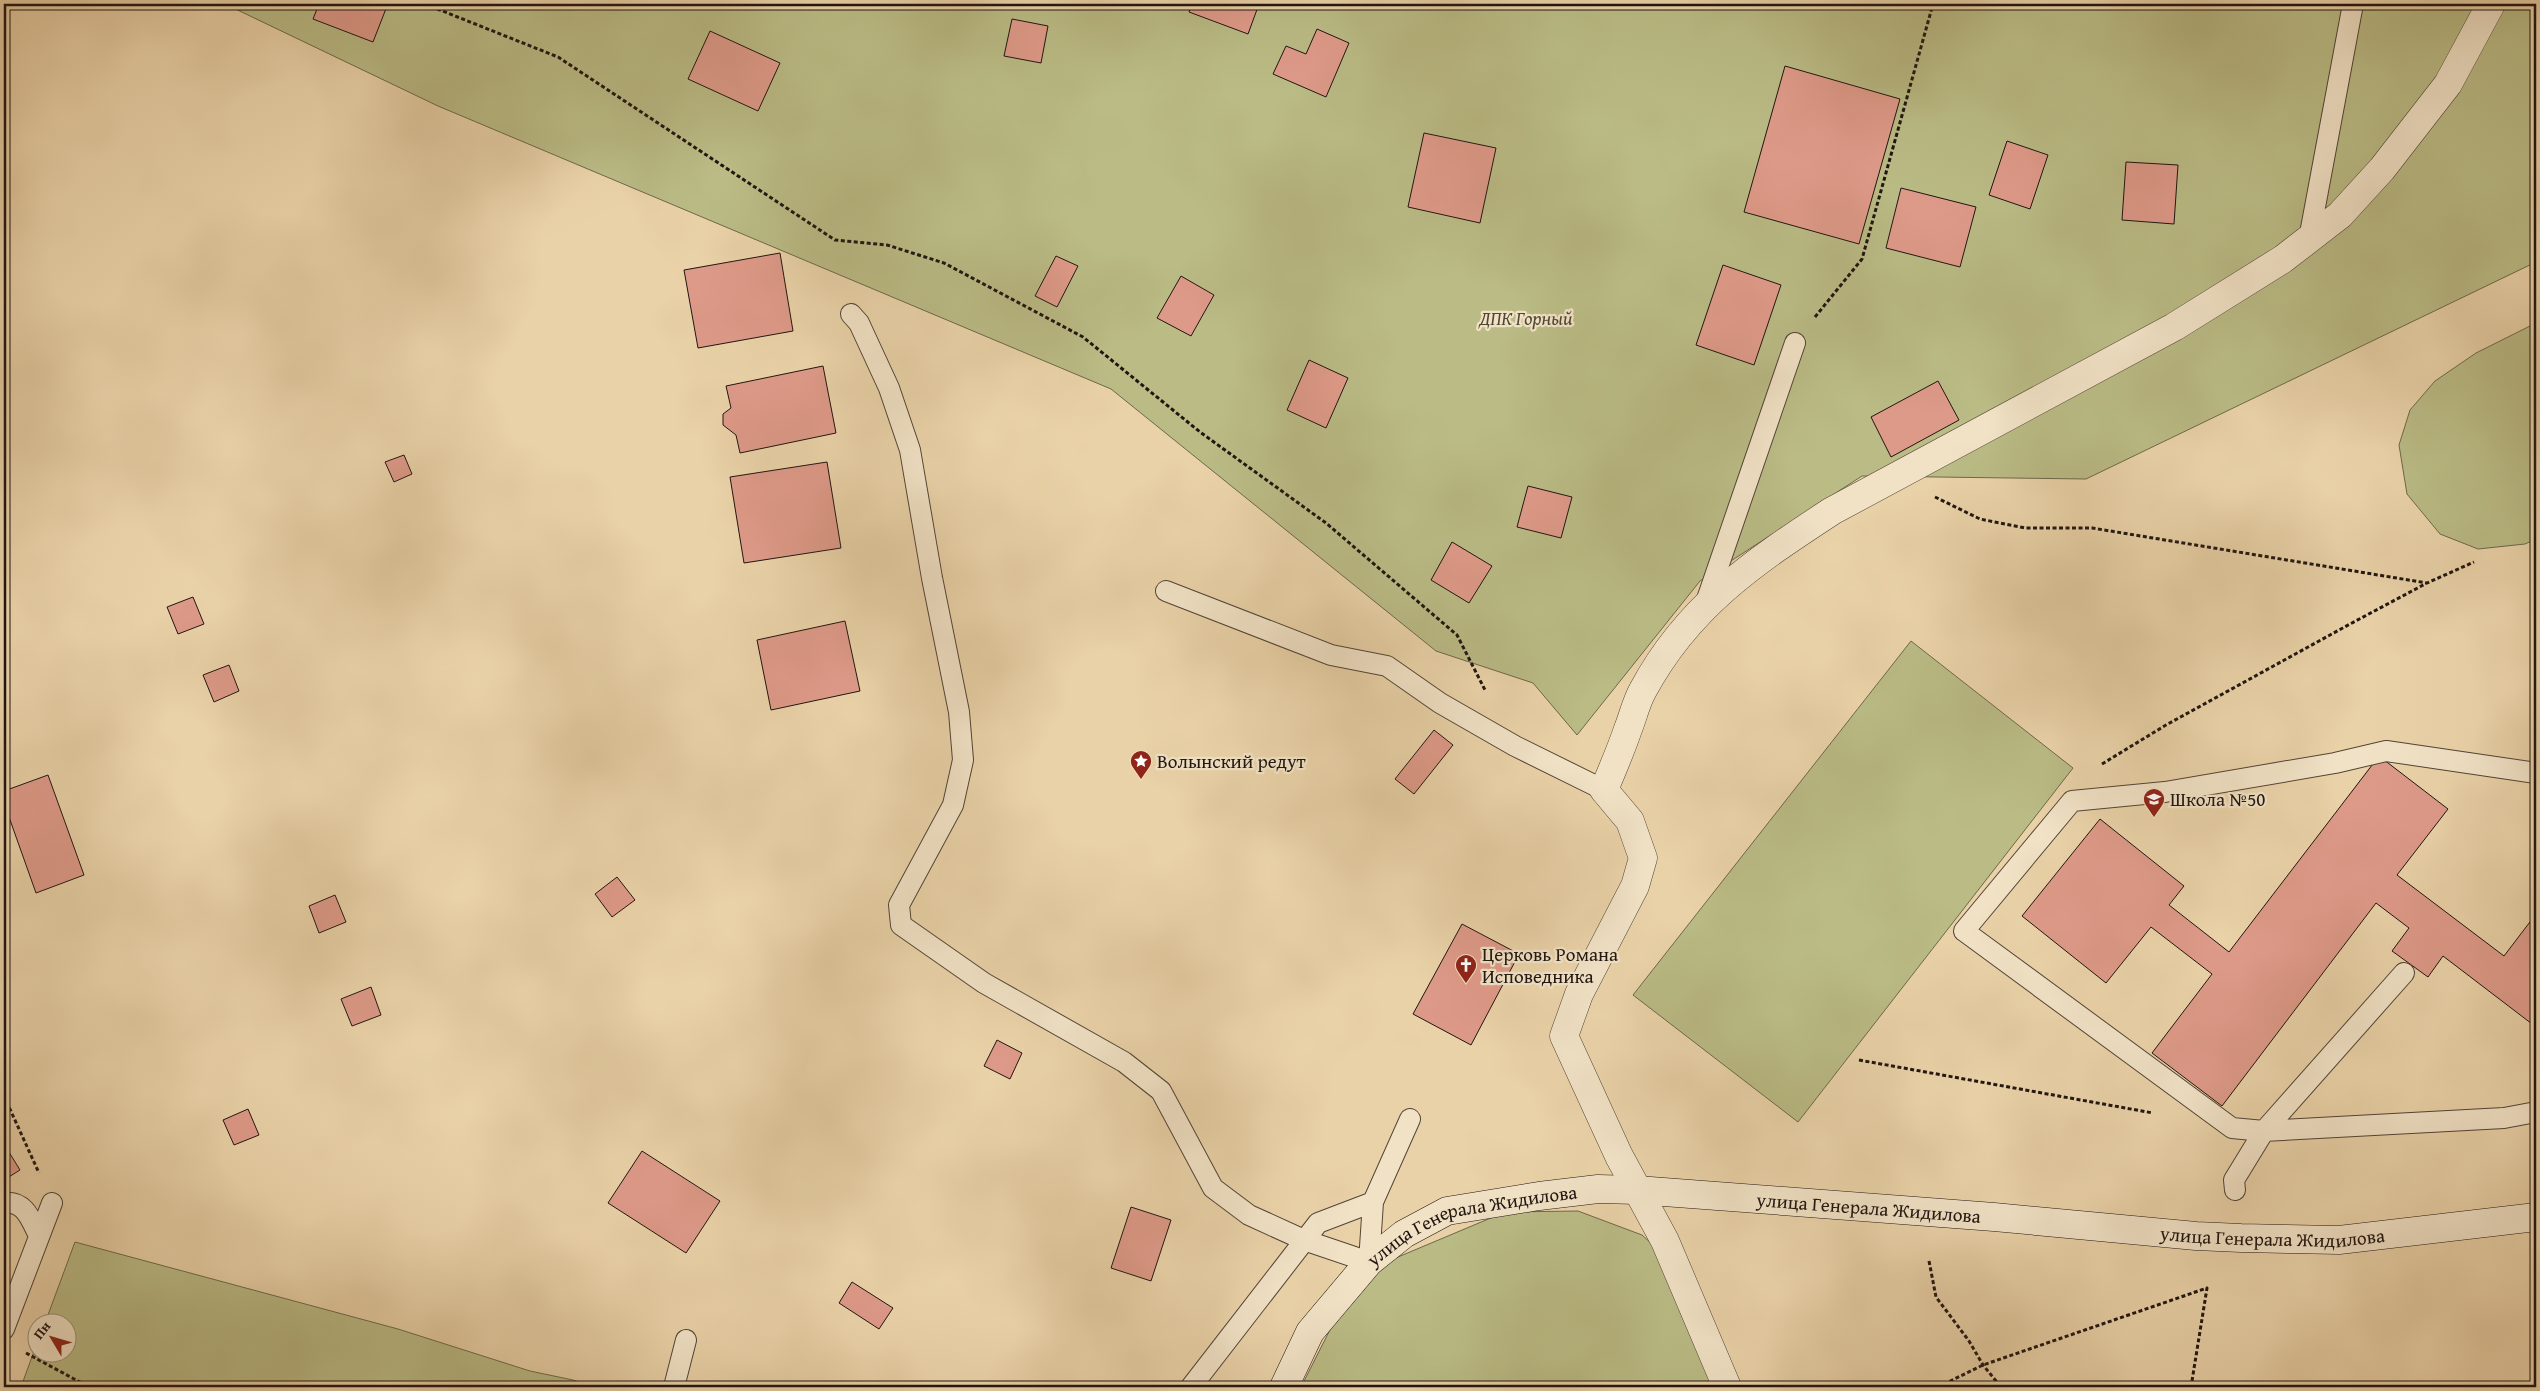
<svg xmlns="http://www.w3.org/2000/svg" width="2540" height="1391" font-family="'Gentium Book Plus',serif">
<style>
.green{fill:#babb85;stroke:#6d684a}
.building{fill:#de9a89;stroke:#201510}
.lines{fill:none;stroke-linecap:round;stroke-linejoin:round}
.service-casing{stroke:#524436;stroke-width:22}
.minor-casing{stroke:#524436;stroke-width:29}
.secondary-casing{stroke:#201510;stroke-width:29}
.path{stroke:#201510;stroke-width:3;stroke-dasharray:4 2.5;stroke-linecap:butt}
.service{stroke:#f1e2c6;stroke-width:20}
.minor{stroke:#f1e2c6;stroke-width:28}
.secondary{stroke:#f1e2c6;stroke-width:28}
.labels{text-anchor:middle;dominant-baseline:central;stroke-width:4.5;stroke-linejoin:round;paint-order:stroke}
.park-label{font-size:19px;font-style:italic;fill:#4e4733;stroke:#f1e2c6}
.poi-label{font-size:19px;fill:#201510;stroke:#f1e2c6;text-anchor:start}
.street-label{font-size:19px;fill:#201510;stroke:#f1e2c6}
</style>
<rect width="100%" height="100%" fill="#ead2a8"/>
<filter id="stains"><feTurbulence type="fractalNoise" baseFrequency=".004" numOctaves="4"/><feColorMatrix values="0 0 0 0 .2 0 0 0 0 .09 0 0 0 0 .02 0 0 0 .5 -.17"/></filter>
<radialGradient id="worn" r=".72"><stop offset=".6" stop-color="#630" stop-opacity="0"/><stop offset="1" stop-color="#630" stop-opacity=".3"/></radialGradient>
<path class="green" d="M225,4H2536V262L2086,479L1862,476L1700,581L1577,735L1533,683L1436,651L1111,389L438,106Z
M2536,323V539L2525,544L2478,549L2440,534L2407,494L2399,445L2410,410L2435,381L2476,353Z
M1911,641L2073,768L1798,1122L1633,995Z
M1578,1211L1642,1235L1685,1274L1720,1387H1301L1338,1314L1379,1265L1505,1212Z
M75,1242L398,1329L530,1371L573,1380L594,1387H21L37,1343L38,1354H68V1324L45,1323Z"/>
<path class="building" d="M319,4H381L387,6L373,42L313,19Z
M1192,4H1259L1248,34L1189,12Z
M1012,19L1048,26L1041,63L1004,56Z
M1317,29L1349,43L1326,97L1273,74L1286,46L1306,54Z
M710,31L780,63L758,111L688,79Z
M1785,66L1900,99L1859,244L1744,212Z
M1424,133L1496,148L1480,223L1408,207Z
M2007,141L2048,155L2030,209L1989,195Z
M2126,162L2178,165L2174,224L2122,220Z
M1901,188L1976,207L1960,267L1886,248Z
M780,253L793,331L698,348L684,270Z
M1056,256L1078,266L1057,307L1035,296Z
M1723,265L1781,285L1754,365L1696,345Z
M1181,276L1214,295L1191,336L1157,318Z
M1309,360L1348,378L1326,428L1287,410Z
M823,366L836,433L740,453L736,435L723,425V414L731,408L726,386Z
M1938,381L1959,420L1891,457L1871,417Z
M404,455L412,474L394,482L385,462Z
M827,462L841,548L744,563L730,477Z
M1528,486L1572,497L1561,538L1517,527Z
M1452,542L1492,566L1469,603L1431,580Z
M193,597L204,624L178,634L167,607Z
M845,621L860,691L771,710L757,640Z
M229,665L239,691L214,702L203,675Z
M1434,730L1453,745L1414,794L1395,779Z
M2379,756L2448,809L2397,875L2504,956L2536,914V1027L2443,956L2428,977L2392,951L2409,928L2376,903L2222,1106L2152,1053L2212,974L2151,927L2106,983L2022,916L2100,819L2184,886L2169,905L2229,952Z
M48,775L84,875L36,893L4,803V791Z
M617,877L635,900L612,917L595,894Z
M335,895L346,922L319,933L309,906Z
M1462,924L1519,954L1471,1045L1413,1014Z
M371,987L381,1015L352,1026L341,999Z
M997,1040L1022,1053L1010,1079L984,1066Z
M248,1109L259,1135L234,1145L223,1120Z
M4,1144L20,1170L4,1180Z
M642,1151L720,1201L686,1253L608,1203Z
M1131,1207L1171,1220L1151,1281L1111,1268Z
M852,1282L893,1308L879,1329L839,1303Z"/>
<g class="lines">
<g class="service-casing">
<path id="service" d="M2309,239L2353,4
M851,314L859,323L889,388L910,450L932,578L959,712L963,760L953,805L899,905L901,925L984,983L1124,1062L1161,1091L1213,1188L1249,1215L1304,1240L1369,1262L1373,1202L1410,1119
M1166,591L1331,655L1387,666L1440,703L1515,746L1604,790
M1705,605L1795,343
M2536,773L2386,751L2335,763L2165,792L2072,801L1964,931L2232,1128L2264,1131L2504,1118L2536,1112
M2235,1190L2234,1180L2264,1131L2404,973
M4,1203C25,1200 31,1220 39,1236
M4,1329L52,1203
M674,1387L686,1340
M1191,1387L1318,1223L1373,1202"/>
</g>
<g class="minor-casing">
<path id="minor" d="M1727,1387L1665,1241L1619,1156L1564,1036L1579,994L1635,886L1643,858L1630,821L1604,790C1612,770 1621,750 1628,729C1633,717 1636,702 1643,690C1688,606 1754,562 1832,511L2174,327L2283,259L2340,215L2382,169L2448,84L2491,4"/>
</g>
<g class="secondary-casing">
<g id="secondary">
<path id="s1" d="M1284,1387L1310,1332L1369,1262L1404,1234L1447,1211L1539,1196L1598,1189L1637,1190L1994,1217L2196,1236L2241,1238L2339,1240L2536,1217"/>
</g>
</g>
<path class="path" d="M425,4L558,57L835,240L887,245L944,263L1083,337L1200,432L1326,523L1457,635L1485,690
M1815,317L1862,259L1933,4
M1935,497L1980,519L2025,528H2092L2427,583
M2102,764L2166,725L2350,624L2427,583L2474,562
M1859,1060L2153,1113
M4,1096L39,1173
M1929,1261L1936,1297L1969,1341L1983,1365L2001,1387
M26,1353L89,1387
M1938,1387L1983,1365L2207,1288L2191,1387"/>
<use href="#service" class="service"/>
<use href="#minor" class="minor"/>
<use href="#secondary" class="secondary"/>
</g>
<defs>
<g id="sight-pin" transform="scale(1.125)"><path d="M0 17L-7.5 6A9.5 9.5 0 1 1 7.5 6Z" fill="#8f2418" stroke="#f1e2c6"/><path d="M0-6L1.8-2.2L6-1.7L2.9 1.2L3.7 5.4L0 3.3L-3.7 5.4L-2.9 1.2L-6-1.7L-1.8-2.2Z" fill="#fff"/></g>
<g id="school-pin" transform="scale(1.125)"><path d="M0 17L-7.5 6A9.5 9.5 0 1 1 7.5 6Z" fill="#8f2418" stroke="#f1e2c6"/><path d="M0-5L7-2L0 1L-7-2ZM-4 1L0 2.5L4 1V4Q0 6-4 4Z" fill="#fff"/></g>
<g id="church-pin" transform="scale(1.125)"><path d="M0 17L-7.5 6A9.5 9.5 0 1 1 7.5 6Z" fill="#8f2418" stroke="#f1e2c6"/><path d="M-1.2-6h2.4v3.5h3.3v2.4h-3.3V6h-2.4V-.1h-3.3v-2.4h3.3Z" fill="#fff"/></g>
</defs>
<g fill-rule="evenodd">
<use href="#sight-pin" x="1141" y="761"/>
<use href="#school-pin" x="2154" y="799"/>
<use href="#church-pin" x="1466" y="965"/>
</g>
<g class="labels">
<g class="park-label">
<text x="1526" y="318">ДПК Горный</text>
</g>
<g class="poi-label">
<text x="1157" y="761">Волынский редут</text>
<text x="2170" y="799">Школа №50</text>
<text x="1482" y="954">Церковь Романа<tspan x="1482" dy="22">Исповедника</tspan></text>
</g>
<g class="street-label">
<text stroke="none"><textPath href="#s1" startOffset="670">улица Генерала Жидилова</textPath></text>
<text stroke="none"><textPath href="#s1" startOffset="265">улица Генерала Жидилова</textPath></text>
<text stroke="none"><textPath href="#s1" startOffset="1075">улица Генерала Жидилова</textPath></text>
</g>
</g>
<rect width="2540" height="1391" fill="none" stroke="#ead2a8" stroke-width="20"/>
<rect x="5" y="5" width="2530" height="1381" fill="none" stroke="#201510" stroke-width="2.5"/>
<rect x="10" y="10" width="2520" height="1371" fill="none" stroke="#201510"/>
<g transform="translate(52 1338) rotate(308)"><circle r="24" fill="#f1e2c6" stroke="#9d907d"/>
<path d="M0-4L9 19L0 12L-9 19Z" fill="#8f2418"/>
<text y="-8" font-size="14" font-weight="bold" text-anchor="middle" fill="#201510">Пн</text>
</g>
<rect width="100%" height="100%" filter="url(#stains)"/>
<rect width="100%" height="100%" fill="url(#worn)"/>
</svg>
